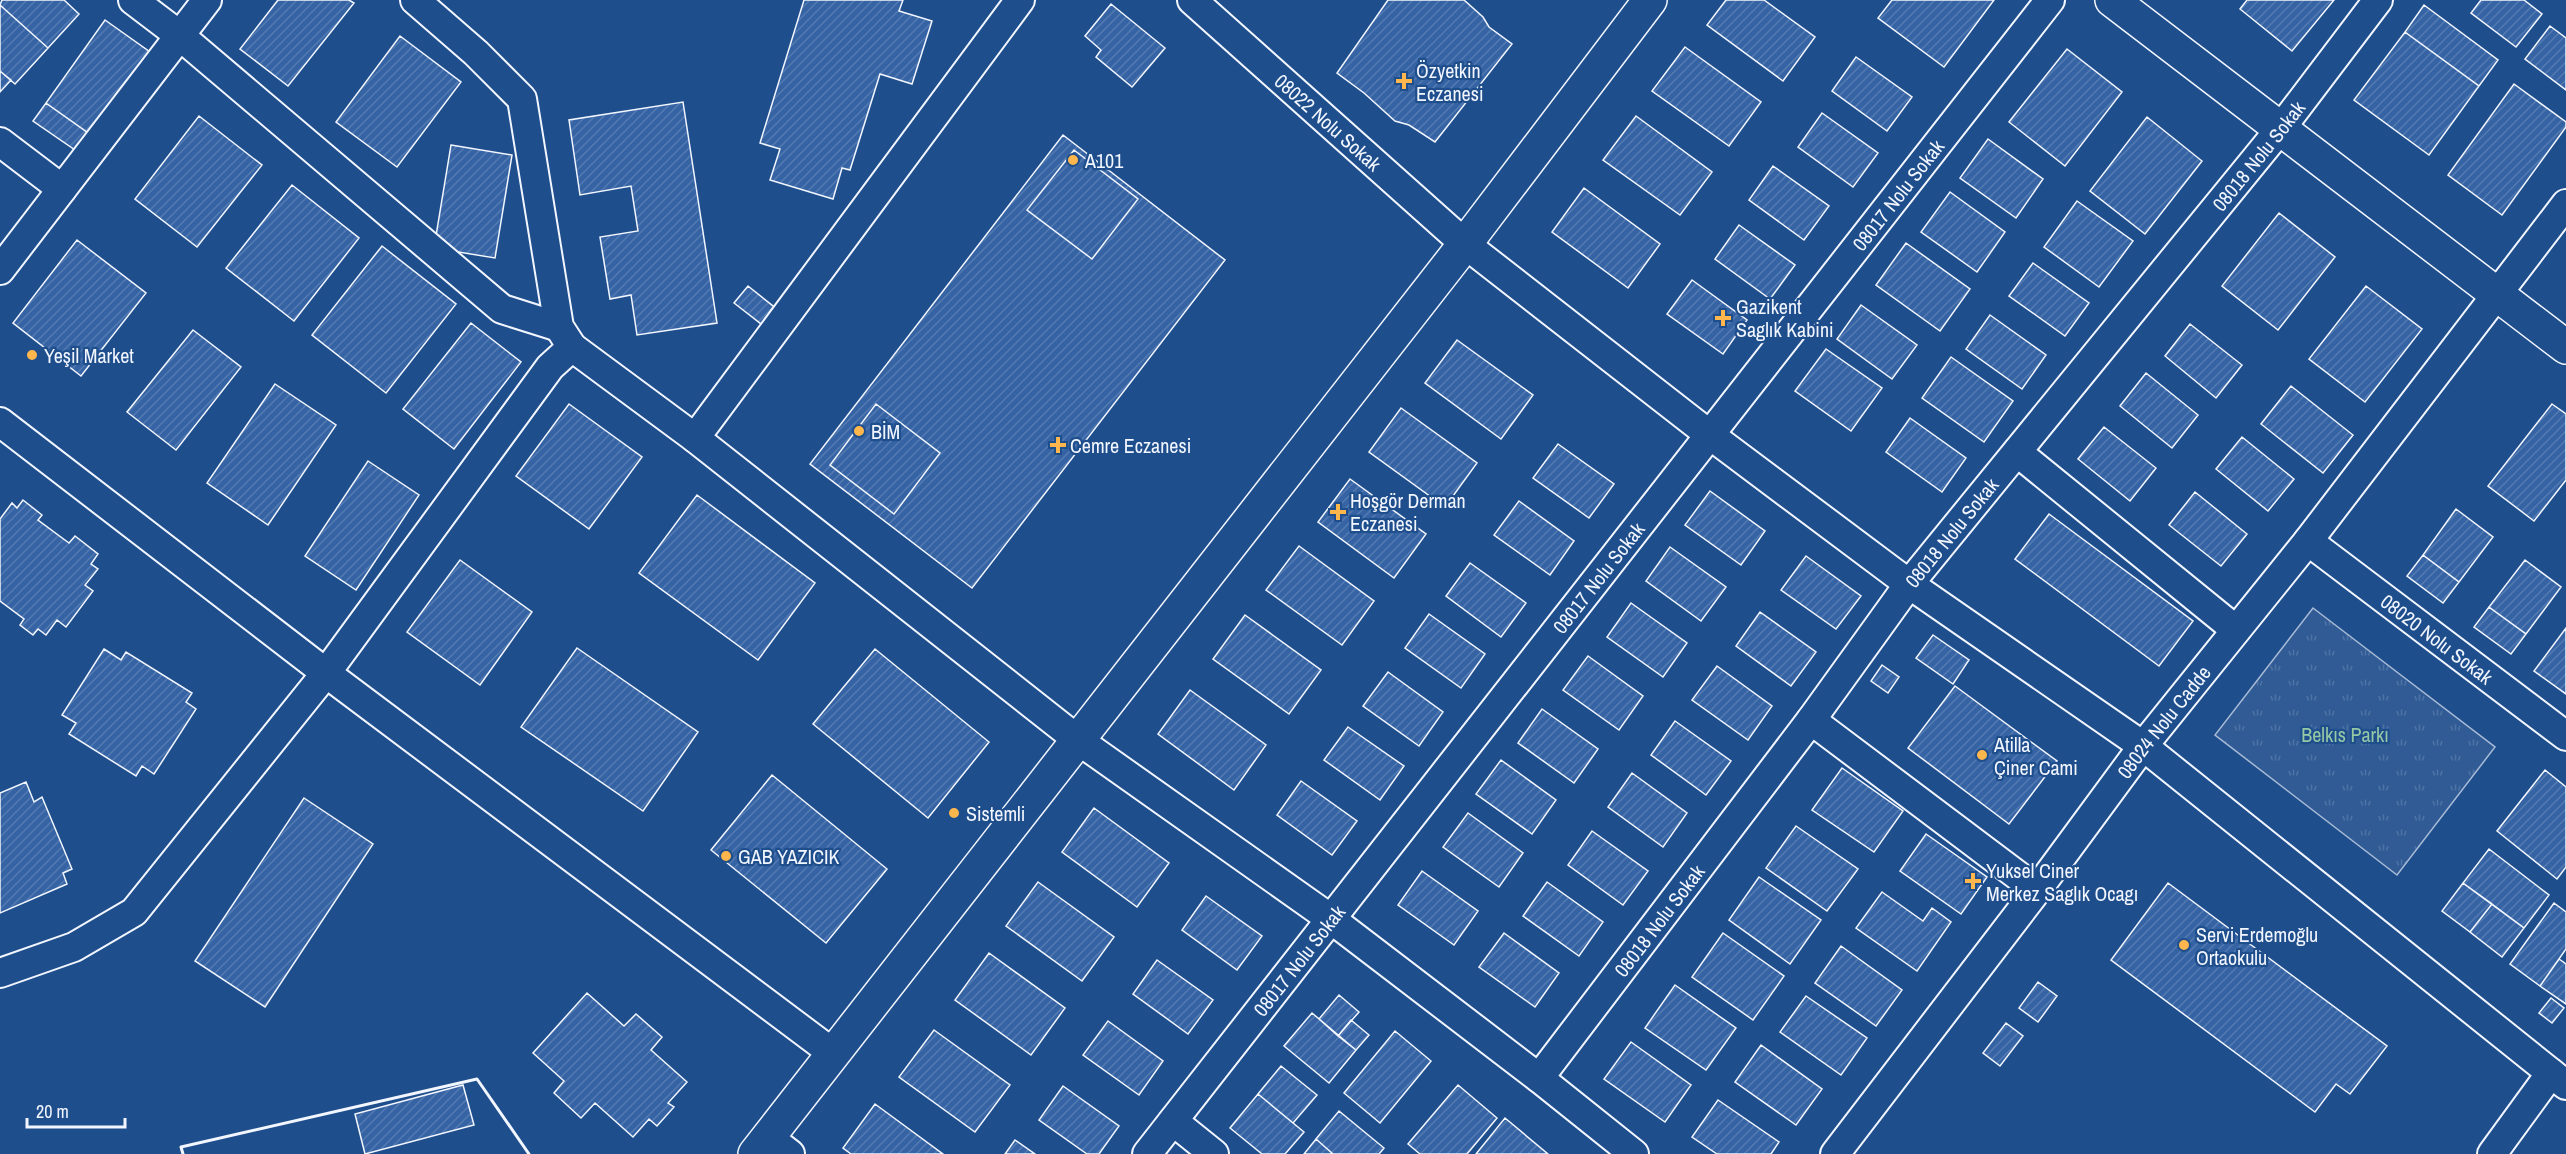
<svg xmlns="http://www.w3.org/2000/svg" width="2566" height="1154" font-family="'Archivo Narrow',sans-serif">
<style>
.park{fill:url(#park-tufts);stroke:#a8bbd7;stroke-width:1.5}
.building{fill:url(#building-hatch);stroke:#f2f6ff;stroke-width:1.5}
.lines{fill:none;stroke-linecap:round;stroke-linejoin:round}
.minor-casing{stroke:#f2f6ff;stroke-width:32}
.tertiary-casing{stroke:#f2f6ff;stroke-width:36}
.minor{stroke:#1f4e8c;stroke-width:28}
.tertiary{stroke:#1f4e8c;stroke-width:33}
.wall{stroke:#f2f6ff;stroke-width:3}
.poi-dot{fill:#ffb74d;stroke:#1f4e8c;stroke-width:2}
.labels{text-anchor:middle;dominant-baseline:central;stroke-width:4.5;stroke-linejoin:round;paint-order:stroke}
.poi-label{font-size:20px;fill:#f2f6ff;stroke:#1f4e8c;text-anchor:start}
.street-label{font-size:20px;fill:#f2f6ff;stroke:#1f4e8c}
.park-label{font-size:20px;fill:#97c8a6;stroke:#1f4e8c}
</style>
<defs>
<pattern id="park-tufts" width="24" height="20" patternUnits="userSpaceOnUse" patternTransform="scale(1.5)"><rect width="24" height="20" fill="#305b95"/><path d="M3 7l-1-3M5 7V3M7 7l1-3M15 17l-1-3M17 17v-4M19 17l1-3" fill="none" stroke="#4e73a5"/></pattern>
<pattern id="building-hatch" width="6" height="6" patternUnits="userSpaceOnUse" patternTransform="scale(1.5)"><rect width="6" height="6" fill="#3563a3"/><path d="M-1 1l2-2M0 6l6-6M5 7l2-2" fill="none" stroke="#537ab1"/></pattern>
</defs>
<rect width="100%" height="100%" fill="#1f4e8c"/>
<path class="park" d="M2313,608L2495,747L2397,875L2215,735Z"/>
<path class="building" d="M2,0H64L79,14L48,48L0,5Z
M278,0H349L354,3L288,86L240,49Z
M804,0H903L899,11L932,21L912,84L880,74L850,170L842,168L833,199L770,180L780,149L760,143Z
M1388,0H1464L1483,17L1489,27L1512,44L1435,142L1409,125L1395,121L1364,93L1337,73Z
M1726,0H1764L1815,37L1783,81L1707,25Z
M1892,0H1994L1944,67L1878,18Z
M2247,0H2334L2292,51L2240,9Z
M2481,0H2524L2542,14L2516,47L2471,13Z
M1111,4L1165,48L1132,87L1096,57L1101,50L1085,36Z
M0,5L48,48L15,84L0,71Z
M2424,5L2498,60L2479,86L2405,32Z
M105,20L150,52L91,135L46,103Z
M2550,26L2566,38V90L2525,59Z
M2405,32L2479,86L2429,155L2354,100Z
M400,36L461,82L397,167L336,122Z
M1685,47L1761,102L1729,146L1652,91Z
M2067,49L2122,92L2065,166L2009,122Z
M1856,57L1912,97L1887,131L1832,91Z
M0,71L11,80L0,92Z
M2514,84L2566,122V127L2502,215L2448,175Z
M683,102L717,323L637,335L631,295L610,299L600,237L638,231L631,186L580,195L569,120Z
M46,103L91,135L78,152L33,121Z
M1822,113L1878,153L1853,187L1798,147Z
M199,116L262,165L197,247L135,199Z
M1636,116L1712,172L1680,215L1603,160Z
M2147,117L2202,161L2145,234L2090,191Z
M1063,135L1225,260L972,588L810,464Z
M1988,139L2043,179L2016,218L1960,178Z
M451,145L512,155L495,258L434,248Z
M1074,150L1138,199L1092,259L1027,210Z
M1773,166L1829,206L1804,240L1749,200Z
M292,185L359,238L294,321L226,268Z
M1584,188L1660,244L1628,288L1552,232Z
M1950,192L2005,232L1977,272L1921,232Z
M2077,201L2133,241L2099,287L2044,247Z
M2279,213L2335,257L2278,330L2222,286Z
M1739,225L1795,265L1770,299L1715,259Z
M77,240L146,293L81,376L13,323Z
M1906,243L1970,289L1940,331L1876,285Z
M382,246L456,304L386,393L312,335Z
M2033,263L2089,303L2065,336L2009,296Z
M1692,280L1747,320L1723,354L1667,314Z
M748,286L778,310L765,327L734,303Z
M2366,286L2422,329L2365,402L2309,359Z
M1861,305L1917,345L1892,379L1837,339Z
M1990,315L2046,355L2022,389L1966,349Z
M471,323L521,362L454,449L403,409Z
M2190,324L2242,365L2216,398L2165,356Z
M193,330L241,367L176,450L127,412Z
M1457,340L1533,395L1501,439L1425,383Z
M1826,349L1882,388L1851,431L1795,391Z
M1951,357L2013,401L1984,442L1922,398Z
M2146,373L2198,415L2172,448L2120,406Z
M275,384L336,425L268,525L207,483Z
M2291,386L2353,435L2323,473L2261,424Z
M569,404L642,457L589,529L516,476Z
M876,404L940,453L894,514L830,465Z
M2552,404L2566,414V480L2534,521L2488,486Z
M1401,408L1477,463L1445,507L1369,452Z
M1910,418L1966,458L1942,492L1886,452Z
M2104,427L2156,468L2130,501L2078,459Z
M2242,437L2294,479L2268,511L2216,469Z
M1558,444L1614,484L1589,518L1533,478Z
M368,461L419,495L356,590L305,556Z
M1350,479L1426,534L1394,578L1318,522Z
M1710,491L1765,531L1741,565L1685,525Z
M2195,492L2247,534L2221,566L2169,525Z
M697,495L815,583L758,660L639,573Z
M23,500L42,515L38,520L69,543L75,536L98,554L91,564L98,569L85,585L93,591L66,627L57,620L46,635L38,629L33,635L20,625L24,619L0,601V519L12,503L17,508Z
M1519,501L1574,541L1550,575L1494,535Z
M2456,509L2493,537L2459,582L2423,555Z
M2049,514L2193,621L2159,666L2015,559Z
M1299,546L1374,601L1342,645L1266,590Z
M1670,547L1726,587L1701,621L1646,581Z
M2423,555L2459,582L2443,603L2407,576Z
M1806,556L1861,596L1836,629L1781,590Z
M460,560L532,612L480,685L407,632Z
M2525,560L2561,587L2526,634L2489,607Z
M1470,563L1526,603L1501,637L1446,596Z
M1631,603L1687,643L1663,677L1607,637Z
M2489,607L2526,634L2511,654L2474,627Z
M1760,612L1816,652L1791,686L1736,646Z
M1429,614L1485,654L1461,688L1405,648Z
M1245,615L1321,670L1289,714L1213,659Z
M2566,628V694L2534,671Z
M1933,635L1969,660L1953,684L1916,658Z
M577,648L698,732L643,811L521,727Z
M104,649L121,660L126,652L192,693L186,702L196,709L154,774L142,766L136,776L69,734L76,723L62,715Z
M875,649L989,742L928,818L813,724Z
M1588,656L1643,696L1619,730L1563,690Z
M1882,665L1899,677L1888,693L1871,681Z
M1717,666L1772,706L1748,740L1692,700Z
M1388,672L1443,712L1419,746L1363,706Z
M1955,686L2057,761L2009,824L1908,748Z
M1190,690L1266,745L1234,790L1158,734Z
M1542,709L1598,749L1574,783L1518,743Z
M1675,721L1731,761L1706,795L1651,755Z
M1348,727L1404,766L1380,800L1324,760Z
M1501,760L1556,800L1532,834L1476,794Z
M1842,768L1903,811L1874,852L1812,810Z
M2545,770L2566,787V867L2557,879L2497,831Z
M1632,773L1687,813L1663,847L1608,807Z
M772,775L887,869L826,943L711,850Z
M1301,781L1357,821L1332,855L1277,815Z
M26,782L34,802L42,797L72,869L63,873L67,884L0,913V793Z
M304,798L373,844L265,1007L195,961Z
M1094,808L1169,863L1137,907L1062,852Z
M1468,813L1523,853L1499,887L1443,847Z
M1796,826L1858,869L1827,911L1766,868Z
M1592,831L1648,871L1623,905L1568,865Z
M1926,834L1987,877L1961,914L1900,871Z
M2489,849L2549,895L2524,928L2463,883Z
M1422,871L1478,911L1454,945L1398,905Z
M1759,877L1821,920L1790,964L1729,920Z
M1038,882L1114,937L1082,981L1006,926Z
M1547,882L1603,922L1579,956L1523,916Z
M2168,883L2387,1046L2350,1094L2336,1084L2315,1112L2111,960Z
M2463,883L2492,904L2470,932L2442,911Z
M1882,892L1923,921L1932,908L1951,922L1917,971L1856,928Z
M1206,896L1262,936L1237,970L1182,930Z
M2554,903L2566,912V949L2540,986L2510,964Z
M2492,904L2524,928L2502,957L2470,932Z
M1504,933L1559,973L1535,1007L1479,967Z
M1723,933L1784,976L1753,1020L1692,977Z
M1841,946L1902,990L1876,1026L1815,983Z
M989,953L1065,1008L1031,1055L955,1000Z
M2559,959L2566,964V1004L2540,986Z
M1157,960L1213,1000L1188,1034L1133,994Z
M2038,982L2057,996L2038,1022L2019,1008Z
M1675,985L1736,1028L1706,1070L1645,1028Z
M587,993L624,1026L636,1014L662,1037L651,1050L687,1082L668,1103L674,1107L657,1126L649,1119L633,1137L595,1103L581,1118L554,1093L564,1081L533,1053Z
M1339,995L1359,1012L1338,1036L1319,1019Z
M1806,996L1867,1038L1841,1075L1780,1032Z
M2551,998L2564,1008L2552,1023L2539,1013Z
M1312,1013L1356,1050L1329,1083L1284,1046Z
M1351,1020L1369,1035L1356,1050L1338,1036Z
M1108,1021L1163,1061L1139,1095L1083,1055Z
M2006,1023L2023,1036L2000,1066L1983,1053Z
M934,1030L1010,1085L975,1132L899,1077Z
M1395,1031L1431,1061L1380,1123L1344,1093Z
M1631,1042L1691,1085L1665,1122L1604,1079Z
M1761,1045L1822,1089L1796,1125L1735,1082Z
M1281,1066L1317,1095L1293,1123L1258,1094Z
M463,1085L474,1125L365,1154L355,1114Z
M1458,1085L1497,1118L1467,1154H1420L1408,1144Z
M1063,1086L1119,1126L1099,1154H1087L1039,1120Z
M1258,1094L1304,1132L1285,1154H1262L1230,1128Z
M1718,1100L1779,1142L1771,1154H1717L1692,1137Z
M875,1104L943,1154H851L843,1148Z
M1339,1111L1384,1148L1379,1154H1333L1316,1139Z
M1505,1118L1548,1154H1476Z
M1316,1139L1333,1154H1304Z
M1015,1140L1035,1154H1005Z"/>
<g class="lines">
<g class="minor-casing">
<g id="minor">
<path d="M133,0L179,35L502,309L559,327"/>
<path d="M415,0L476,53L522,99L559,327L572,347L695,438L1078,740L1331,919L1539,1078L1634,1154"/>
<path id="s1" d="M1192,0L1465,244L1710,435L1909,584L2143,746L2566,1085"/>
<path d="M0,142L62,189"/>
<path d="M0,270L207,0"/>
<path d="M0,422L326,673L834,1054"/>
<path d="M695,438L1020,0"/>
<path d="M2017,452L2236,630"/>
<path id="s2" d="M2308,541L2566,736"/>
<path d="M1811,720L2037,890"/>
<path d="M0,973L74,947L134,912L326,673L550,367L572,347"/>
<path id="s3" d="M1539,1078L1811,720L1909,584L2281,128L2378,0"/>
<path d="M1173,1121L1214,1154"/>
<path d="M768,1137L790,1154"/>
<path id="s4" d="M1147,1154L2050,0"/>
<path id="s5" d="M1835,1154L2037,890L2143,746L2308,541L2566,204"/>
<path d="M2492,1154L2551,1073"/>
</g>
</g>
<g class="tertiary-casing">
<path id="tertiary" d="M2112,0L2566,347
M755,1154L1465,244L1650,0"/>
</g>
<use href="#minor" class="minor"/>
<use href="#tertiary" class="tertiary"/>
<path class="wall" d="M183,1154L181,1147L477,1079L529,1154"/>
</g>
<g class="poi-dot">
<path d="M1401 72h6v6h6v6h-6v6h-6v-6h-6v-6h6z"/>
<circle cx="1073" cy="160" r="6"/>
<path d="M1720 309h6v6h6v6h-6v6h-6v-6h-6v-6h6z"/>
<circle cx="32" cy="355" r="6"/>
<circle cx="859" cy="431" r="6"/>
<path d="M1055 436h6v6h6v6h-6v6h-6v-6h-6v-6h6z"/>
<path d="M1335 503h6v6h6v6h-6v6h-6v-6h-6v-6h6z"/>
<circle cx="1982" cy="755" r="6"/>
<circle cx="954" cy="813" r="6"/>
<circle cx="726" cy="856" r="6"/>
<path d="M1970 872h6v6h6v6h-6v6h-6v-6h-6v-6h6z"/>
<circle cx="2184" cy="945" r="6"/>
</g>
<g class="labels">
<g class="poi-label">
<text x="1416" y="70">Özyetkin<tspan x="1416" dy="23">Eczanesi</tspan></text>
<text x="1085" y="160">A101</text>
<text x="1736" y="306">Gazikent<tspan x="1736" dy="23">Saglık Kabini</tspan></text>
<text x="44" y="355">Yeşil Market</text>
<text x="871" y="431">BİM</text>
<text x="1070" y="445">Cemre Eczanesi</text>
<text x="1350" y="500">Hoşgör Derman<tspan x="1350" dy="23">Eczanesi</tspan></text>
<text x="1994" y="744">Atilla<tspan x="1994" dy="23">Çiner Cami</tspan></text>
<text x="966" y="813">Sistemli</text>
<text x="738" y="856">GAB YAZICIK</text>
<text x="1986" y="870">Yuksel Ciner<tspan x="1986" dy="23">Merkez Saglık Ocagı</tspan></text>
<text x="2196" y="934">Servi Erdemoğlu<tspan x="2196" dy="23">Ortaokulu</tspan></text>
</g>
<g class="street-label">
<text stroke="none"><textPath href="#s1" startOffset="183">08022 Nolu Sokak</textPath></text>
<text stroke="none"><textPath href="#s3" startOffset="1170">08018 Nolu Sokak</textPath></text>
<text stroke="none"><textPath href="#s4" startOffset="1218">08017 Nolu Sokak</textPath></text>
<text stroke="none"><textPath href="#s3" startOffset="684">08018 Nolu Sokak</textPath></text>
<text stroke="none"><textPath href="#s4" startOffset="732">08017 Nolu Sokak</textPath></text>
<text stroke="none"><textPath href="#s2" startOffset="162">08020 Nolu Sokak</textPath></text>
<text stroke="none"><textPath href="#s5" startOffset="543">08024 Nolu Cadde</textPath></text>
<text stroke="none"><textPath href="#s3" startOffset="198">08018 Nolu Sokak</textPath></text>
<text stroke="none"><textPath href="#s4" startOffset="246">08017 Nolu Sokak</textPath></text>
</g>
<g class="park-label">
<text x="2345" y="734">Belkıs Parkı</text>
</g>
</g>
<path d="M27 1118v9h98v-9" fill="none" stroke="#f2f6ff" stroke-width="3"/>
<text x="36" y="1118" font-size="18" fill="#f2f6ff" stroke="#1f4e8c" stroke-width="4.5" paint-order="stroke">20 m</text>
</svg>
